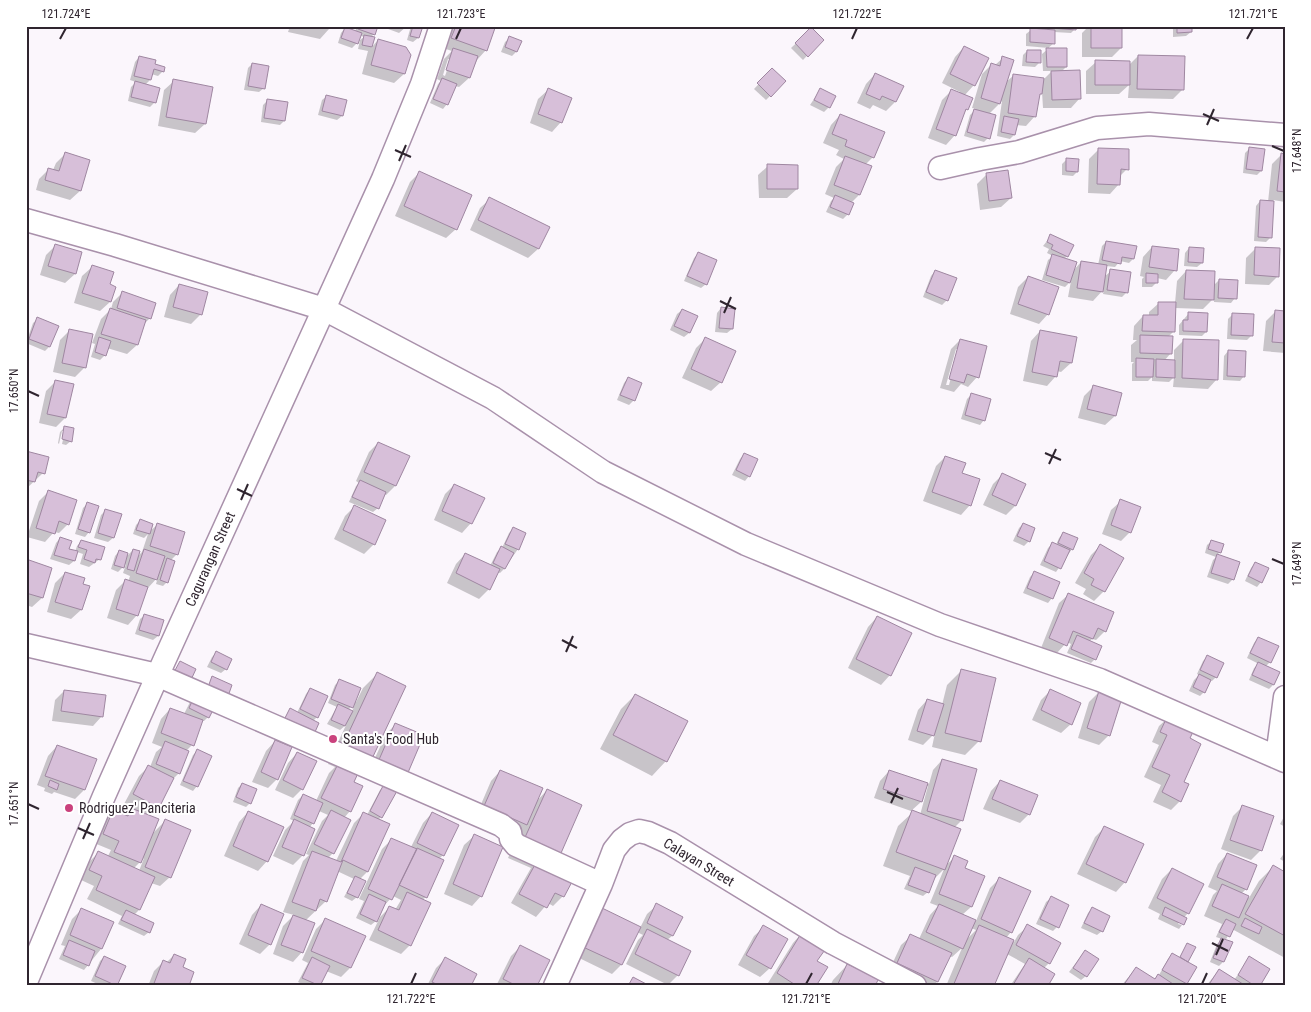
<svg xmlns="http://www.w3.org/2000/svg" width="1311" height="1012" font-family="'Roboto Condensed',sans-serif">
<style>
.shadow{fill:#0003;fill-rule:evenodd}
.building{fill:#d7bfd9;stroke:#9f87a1}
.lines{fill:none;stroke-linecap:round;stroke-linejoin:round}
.minor-casing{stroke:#a991ab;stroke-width:25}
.minor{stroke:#fff;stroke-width:22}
.ticks{fill:none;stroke:#2f252f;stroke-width:2}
.poi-dot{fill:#ca417d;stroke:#fff;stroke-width:2}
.labels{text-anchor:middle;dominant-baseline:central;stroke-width:4;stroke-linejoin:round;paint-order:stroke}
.street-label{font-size:14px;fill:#2f252f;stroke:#fff}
.poi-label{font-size:14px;fill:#2f252f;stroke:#fff;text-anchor:start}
.neatline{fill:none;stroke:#2f252f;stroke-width:2}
.ticks-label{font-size:12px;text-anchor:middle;fill:#2f252f}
</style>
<rect width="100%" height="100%" fill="#fbf6fc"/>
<path class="shadow" d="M290,26H330L329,29L320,39L288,32Z
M357,26H376L374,34L370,38H373L371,48L378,40L404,74L394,83L362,74L368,51L358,49L360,40L364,37L359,35L357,43L352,48L338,43L341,33L345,28L355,32Z
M380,26H407L399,33Z
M411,26H421L418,38L413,42L407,40Z
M451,26H485L486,50L477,60L469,78L459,87L455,86L447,104L443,109L430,103L438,84L441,81L437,79L444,59L452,51L443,48ZM448,59H451L445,76L443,75Z
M1047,26H1075V29L1071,33L1054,32V43L1047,49L1066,67L1061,72L1080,98L1071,108H1043L1042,92L1038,96L1035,116L1026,126L1016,125L1014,135L1010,139L997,136L1002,101L989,114L988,138L984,142L964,136L970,115L976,109L972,108L982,74L992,64L995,65L1003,58L1005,83L1014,75L1044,79L1052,71H1043L1042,54L1049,48L1026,46V34L1031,30H1047Z
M1089,26H1121V48L1112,57H1082V33Z
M1173,26H1190L1191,32L1186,36L1173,37Z
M811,29L822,40L803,60L791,48Z
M510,38L520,42L516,52L512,56L501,52L505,42Z
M964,47L974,85L964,96L967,109L963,114L955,135L946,145L928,138L942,100L951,91L959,94L960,92L942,83L955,57Z
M1027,51L1039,63L1035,67L1022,66L1023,55Z
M1138,56L1183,89L1173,99L1128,98L1129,85L1119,94H1086V71L1096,62L1128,66Z
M139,57L163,71L158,76L151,74L150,80L145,85L158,89L154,103L150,107L128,101L131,87L136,82L130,80L135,62Z
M252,64L264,88L259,92L244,90L248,68Z
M772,70L784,82L766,100L754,89Z
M875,74L902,86L895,102L886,111L873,105L870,109L857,103L866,84Z
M174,81L205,124L195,133L158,126L164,90Z
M548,90L561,122L552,132L530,123L538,99Z
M820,90L834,97L829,107L824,112L810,105Z
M327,96L342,116L337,120L318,115L322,100Z
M268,100L284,121L280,125L261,122L263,105Z
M840,115L873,157L865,165L870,167L859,195L851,203L848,214L843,219L826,212L831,201L834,198L825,194L836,167L844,159L836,155L839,150L823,143L831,125Z
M1250,148L1261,171L1257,175L1243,173L1245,153Z
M1099,149L1127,169L1119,177V184L1110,194L1088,193L1089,159Z
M65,154L89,161L80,191L70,200L36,190L39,179L49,169L53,170L56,163Z
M1281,155H1285V202L1273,200L1271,237L1266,242L1254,241L1256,206L1260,201L1268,202L1272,164Z
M1067,159L1077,172L1073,176L1062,175V164Z
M768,166L797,189L787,198H759L758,175Z
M419,173L456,229L446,238L395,216L410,182Z
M986,175L1011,198L1001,207L980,210L977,184Z
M490,199L548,228L538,249L528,258L470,230L480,208Z
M1051,236L1067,256L1064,259L1073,271L1081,262L1098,265L1102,246L1106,242L1133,259L1129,263L1120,261L1115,267L1106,266L1104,277L1111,271L1126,293L1122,297L1103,294L1104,289L1093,301L1068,297L1071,281L1065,287L1042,280L1048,260L1053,256L1047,253L1049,249L1043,246Z
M55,246L75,274L65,283L40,275L46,255Z
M1152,247L1175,270L1166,280L1157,278L1156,283L1152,287H1142V279L1144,277L1140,276L1143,257Z
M1189,248L1202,263L1197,267L1184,266L1185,253Z
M1255,249L1278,276L1269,285L1245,284L1246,258Z
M698,254L706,284L701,288L684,281L694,258Z
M92,267L108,285L114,287L110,302L100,311L74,303L82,276Z
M935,271L947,300L942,305L923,297L931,276Z
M1186,271L1213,286L1219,280L1235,298L1231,303L1214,302V298L1203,309L1175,308L1174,331L1168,337L1171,353L1164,361H1174V350L1184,340L1217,379L1208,389L1173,387L1174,377L1169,382L1152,381V377L1148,381H1132V364L1134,362H1131V345L1137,340H1133L1134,326L1143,316L1149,317V312L1159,303H1175L1177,281Z
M1028,277L1048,314L1039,324L1010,314L1018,287Z
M179,285L206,292L200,315L191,324L164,317L170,295Z
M122,293L150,318L143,325L137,345L127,354L107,348L105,355L100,360L91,357L95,344L92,343L101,319L111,309L113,302Z
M721,308L732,329L727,333L715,332L717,313Z
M682,310L696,317L689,333L684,337L670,330L677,314Z
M1276,311L1285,312V353L1263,351L1266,321Z
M1189,313L1206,332L1202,336L1179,335V325Z
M1232,315L1252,335L1247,340L1227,339L1228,319Z
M38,319L49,347L45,351L26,343L33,323Z
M70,330L85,367L75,377L53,372L60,340Z
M1040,331L1076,338L1071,363L1061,372L1057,371L1056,376L1047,386L1023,381L1031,341Z
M705,339L721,382L711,391L682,378L696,348Z
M960,340L977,377L968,387L961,384L954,392L940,388L951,349ZM956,349H958L949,385H946Z
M1228,351L1244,376L1240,381L1223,380L1224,356Z
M628,378L634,400L629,405L617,400L624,383Z
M56,381L65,418L56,427L39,423L46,391Z
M1093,387L1121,394L1115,416L1105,425L1078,418L1084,396Z
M971,395L984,420L980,425L961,419L967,399Z
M65,427L71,441L66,445L62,444L65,431H62L59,444L58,443L60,432Z
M378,443L395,486L386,495L384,494L378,508L373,512L349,502L356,486L359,483L356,481L369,452Z
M26,452L43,473L26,489Z
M744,454L749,476L745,481L732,475L740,459Z
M945,457L961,473L970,505L961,515L923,501L936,466Z
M1003,474L1015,506L1006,515L983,505L993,484Z
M454,485L471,523L462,533L434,520L445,494Z
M48,492L68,524L59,533L54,532L45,542L27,537L39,501Z
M1121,501L1130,532L1121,541L1102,534L1111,510Z
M87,504L89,532L85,537L75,534L83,508Z
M354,507L374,544L364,554L334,539L345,516Z
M106,510L120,515L113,538L108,542L94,538L101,515Z
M140,521L148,533L158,524L177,554L170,561L167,582L163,586L156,584L158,577L147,589L137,615L128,625L107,618L116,590L125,581L128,582L130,576L123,573L126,564L118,572L111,569L115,556L119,551L125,558L133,550L137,557L142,552L148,534L144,538L133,534L136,525Z
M1023,524L1029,541L1024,546L1013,541L1019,528Z
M513,529L518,549L504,569L500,573L497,572L489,589L479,599L447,583L456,564L465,554L490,566L497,552L502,548L509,533Z
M1063,533L1072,549L1056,572L1040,565L1048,548L1052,544L1056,545L1059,538Z
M60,538L68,549L75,552L77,546L81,541L100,559L89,567L80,564L83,554L77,552L74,561L69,565L50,559L56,543Z
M1212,541L1220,552L1216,556L1238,563L1233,579L1228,584L1207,577L1213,560L1216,557L1205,553L1207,545Z
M1100,546L1122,558L1104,591L1094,601L1083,594L1086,589L1075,583L1091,555Z
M29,562L51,569L42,598L32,607L26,605V565Z
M1255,563L1261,582L1257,587L1245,581L1251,568Z
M65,573L82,585L88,587L81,610L71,619L47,612L55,583Z
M1034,573L1052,598L1048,603L1023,593L1030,577Z
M1069,594L1105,631L1096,640L1092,639L1089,642L1095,659L1091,663L1067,653L1071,644L1067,642L1056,654L1041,648L1059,603Z
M145,615L162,621L158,636L153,640L135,634L140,619Z
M877,617L890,675L881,685L848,668L868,627Z
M1258,638L1270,662L1265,667L1273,685L1269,689L1249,680L1254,668L1259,664L1247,658L1254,643Z
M216,653L226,669L221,673L207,667L212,657Z
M1207,657L1216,677L1212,681L1210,680L1204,692L1200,696L1189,691L1194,680L1199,675L1197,674L1203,661Z
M961,671L979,741L965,755L932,747L935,733L923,745L908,740L918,710L927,700L942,705L947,685Z
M377,674L356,775L352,782L350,811L344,818L333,853L328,858L336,861L354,823L363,814L367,815L380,790L385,785L381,817L378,820L388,825L367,872L360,879L357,897L352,901L344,897L354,879L337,871L326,901L305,921L302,952L293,962L273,954L283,926L294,915L283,912L303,861L309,855L306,854L322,821L328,815L319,811L313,823L309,828L314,830L302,856L293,865L273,856L285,830L294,821L290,819L298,800L303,795L316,801L329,773L335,767L328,764L346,725L340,730L327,724L337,707L328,703L335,685L340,680L356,702L363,688ZM355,703L352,712L348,710Z
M310,689L317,717L313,721L314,732L281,723L290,710L297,713L306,694Z
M1051,690L1071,724L1061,733L1032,720L1041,700Z
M64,691L102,716L93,726L52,721L55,700Z
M1099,692L1109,735L1099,745L1078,738L1089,702Z
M635,695L666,761L652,776L600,749L621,709Z
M191,700L208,717L204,721H202L192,745L186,751L179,773L172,780L158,807L149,816L152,834L165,821L170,877L160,886L151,883L139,910L134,915L149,932L144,936L118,924L122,916L87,899L94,886L81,880L89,862L99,852L108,856L111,850L94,843L104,821L113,811L125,816L133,808L124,804L139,776L148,767H150L156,752L162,747L152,743L161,719L170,709L184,714ZM144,858L139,871L134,868Z
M1169,717L1188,739L1180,801L1171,810L1153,802L1161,785L1144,777L1159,745L1152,742L1159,726Z
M396,724L423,736L369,771L386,734Z
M275,741L277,779L268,788L252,782L266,751Z
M57,746L84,790L75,799L54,792L52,794L44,791L45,788L37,785L48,756Z
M198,750L197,786L193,791L180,785L193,755Z
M297,753L302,789L293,798L275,790L288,763Z
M942,760L962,820L954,828L945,866L955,857L964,869L971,907L962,915L976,921L990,888L1000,878L1011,932L1006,938L1014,942L1018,935L1028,926L1049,963L1044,968L1047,986H1010L1025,964L1007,954L993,986H946L962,948L952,957L949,956L937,982L933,986H917L888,973L901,945L911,936L919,939L930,915L938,906L930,903L944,869L932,881L928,892L923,896L904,889L910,876L883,866L898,826L913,812L920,815L928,786H926L921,802L911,811L874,798L880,781L889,771L929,784L933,770ZM971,928L976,930L965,941Z
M500,771L536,802L547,790L563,896L553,906L548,903L536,917L511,903L531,868L508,858L522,828L516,834L476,816L491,781Z
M1000,781L1029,814L1020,823L983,809L991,791Z
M242,784L250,803L246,807L233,802L238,788Z
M1243,806L1261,850L1251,860L1221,849L1233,816Z
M248,812L267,861L258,871L224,856L239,822Z
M432,813L443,855L439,859L426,897L422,900L410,945L401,954L369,940L380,917L389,908L395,910L401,900L393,896L381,909L376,921L371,925L356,918L364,901L359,899L382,849L392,839L411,847L423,823Z
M1285,815V827L1280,824Z
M1104,828L1125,882L1116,892L1077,874L1095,837Z
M474,836L481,896L472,906L444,894L464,845Z
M1285,852V862L1280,859Z
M1227,854L1246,889L1241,894L1249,898L1259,881L1273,867L1285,873V958L1232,929L1225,941L1223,962L1219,966L1210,962L1217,944L1222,939L1216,937L1222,924L1204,916L1213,895L1217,891L1208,887L1218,864Z
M1172,869L1188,913L1178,924L1182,925L1179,929L1158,919L1160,914L1148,908L1162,879Z
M1051,898L1057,927L1053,931L1036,924L1046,902Z
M261,905L270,944L260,954L239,944L252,915Z
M657,905L672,936L667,940L678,975L668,985L626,964L638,940L643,935L637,932L621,965L612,974L575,956L593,919L640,928L647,914Z
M82,909L101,949L84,970L59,959L65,946L61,945L72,919Z
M1092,909L1102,931L1097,935L1081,928L1088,913Z
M325,920L364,937L350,968L341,977L326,971L318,986H306L298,982L308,963L302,960L316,929Z
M764,927L770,968L760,977L738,965L754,936Z
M802,933L816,961L815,986H773L768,983L793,943Z
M1188,945L1194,948L1187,962L1195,967L1183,986H1121L1136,968L1153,980L1159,975L1168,959L1173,954L1179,958Z
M520,947L536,986H496L511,956Z
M1085,951L1086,976L1081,980L1069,972Z
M174,955L181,968L188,986H148L154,971L163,962L166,963Z
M104,957L124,966L115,986H102L91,981L100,961Z
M1250,958L1258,986H1206L1219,970L1234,980Z
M445,959L470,986H427L436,968Z
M847,965L874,986H830L833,980Z
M888,977L903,986H880Z"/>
<path class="building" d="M359,26H378L375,35L358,29Z
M413,26H423L419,38L410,36Z
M456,26H489L495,28L487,51L451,38Z
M1051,26H1077L1076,30L1051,28Z
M1091,26H1122V48H1091Z
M1177,26H1192V32L1177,33Z
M345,27L362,33L358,44L341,38Z
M811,27L824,40L808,57L795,43Z
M1030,28L1055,30V44L1030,42Z
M364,35L375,37L372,47L362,45Z
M509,36L522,41L517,52L505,47Z
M378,39L406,47L411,55L405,74L371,65Z
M964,46L989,58L975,86L950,74Z
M453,48L478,56L470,78L446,70Z
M1046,48H1067V67H1047Z
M1027,50H1041V63L1026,62Z
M1138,55L1185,56L1184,90L1137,89Z
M139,56L156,60L155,64L165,67L164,72L154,69L151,80L134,76Z
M1002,56L1014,60L1000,104L981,98L991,63L1000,66Z
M1095,60L1130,61V85H1095Z
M252,63L269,66L265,89L248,86Z
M772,68L786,81L771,97L757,83Z
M1080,70L1081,99L1052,100L1051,71Z
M875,73L904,86L896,102L882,96L880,100L866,94Z
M1013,74L1044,78L1042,94H1040L1036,117L1008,113Z
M442,78L457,84L448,105L433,99Z
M173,79L213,87L206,124L166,117Z
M135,81L160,88L156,103L131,97Z
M548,88L572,98L562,123L538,114Z
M820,88L836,96L830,108L814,100Z
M951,89L973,98L968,110L966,109L956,136L936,129Z
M326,95L347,100L343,116L322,111Z
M267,99L288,102L285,121L264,118Z
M974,109L996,115L990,139L967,132Z
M840,114L885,132L874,158L845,146L847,140L832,134Z
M1004,116L1019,119L1015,135L1001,132Z
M1249,147L1265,149L1262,171L1246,169Z
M1098,148L1129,149V170L1121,169L1120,185L1097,184Z
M65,152L90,160L81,191L45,180L48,168L59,171Z
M1281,153L1285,154V192L1277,191Z
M845,156L872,166L860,195L834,185Z
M1066,158L1079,159L1078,172L1066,171Z
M767,164L798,165V189H767Z
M1008,170L1012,198L989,201L986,173Z
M419,171L472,195L457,230L404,206Z
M835,195L854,203L849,215L830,207Z
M489,197L550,227L539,249L478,220Z
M1260,200L1274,201L1272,238L1258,237Z
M1050,234L1074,245L1068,257L1051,249L1053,245L1047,242Z
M1106,241L1137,246L1134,259L1122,257L1121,264L1102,260Z
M55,244L82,252L76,274L48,266Z
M1152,246L1179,249L1177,271L1149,267Z
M1189,247L1204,248L1203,263L1188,262Z
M1255,247L1280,248L1279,277L1254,275Z
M698,252L717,260L707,285L687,276Z
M1052,254L1077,262L1070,283L1046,275Z
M1081,261L1107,265L1103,292L1077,288Z
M92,265L114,272L110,284L116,287L111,302L82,293Z
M1110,269L1131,272L1128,293L1107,290Z
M935,270L957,278L948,301L926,292Z
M1186,270L1215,271L1214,300L1184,299Z
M1146,273L1158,274V283H1146Z
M1028,276L1059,287L1049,315L1018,304Z
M1219,279L1238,280L1237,299L1218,298Z
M179,284L208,292L202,315L173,307Z
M122,291L156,303L151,319L117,308Z
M1158,302H1176L1175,332L1142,331L1143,315H1158Z
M721,307L735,309L733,329L719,328Z
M110,308L146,320L138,345L101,334Z
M682,309L698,316L690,333L674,326Z
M1275,310L1285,311V343L1272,342Z
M1188,312L1208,313L1207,332L1183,331V320H1188Z
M1232,313L1254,314L1253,336L1231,335Z
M37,317L59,326L50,347L29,339Z
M69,329L93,334L86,368L62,363Z
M1040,330L1077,337L1072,363L1060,361L1057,377L1032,372Z
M1140,335L1173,336L1172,354L1140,353Z
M99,337L111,341L106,356L95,352Z
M705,337L736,351L722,383L691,369Z
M960,339L987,346L979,378L967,374L964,383L949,379Z
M1183,339L1219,340L1218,380L1182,378Z
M1228,350L1246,351L1245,377L1227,376Z
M1136,358L1154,359L1153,377H1136Z
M1156,359L1175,360V378L1156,377Z
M628,377L642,383L635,401L620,395Z
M55,380L74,384L66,418L47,414Z
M1093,385L1122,393L1116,416L1087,409Z
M971,393L991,399L985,421L965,415Z
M64,426L74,428L72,442L62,439Z
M378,442L410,456L396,486L364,472Z
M26,451L49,457L45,474L38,472L35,482L26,480Z
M744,453L758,459L750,477L736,470Z
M945,456L966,463L962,473L980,479L971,506L932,492Z
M1002,473L1026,484L1016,506L992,495Z
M360,480L386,492L379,509L352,497Z
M454,484L485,498L472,524L442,511Z
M48,490L77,500L69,525L59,521L55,534L36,528Z
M1120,499L1141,507L1131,533L1111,525Z
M87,502L99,506L90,533L78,529Z
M354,505L386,520L375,545L343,530Z
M105,509L122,514L114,538L98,533Z
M140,519L153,524L150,534L136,530Z
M157,523L185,532L178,555L150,546Z
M1023,523L1035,528L1030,542L1017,536Z
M513,527L526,533L519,550L505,544Z
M1063,532L1078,538L1073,550L1058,543Z
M60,537L72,541L69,549L78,551L75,561L54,555Z
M81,540L105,547L101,560L96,559L95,563L84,559L87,550L78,547Z
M1211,540L1224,544L1221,553L1208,549Z
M1052,542L1070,550L1061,569L1044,561Z
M1100,544L1124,558L1105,592L1091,585L1094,579L1084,573Z
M501,546L514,553L505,569L493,563Z
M133,549L140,551L134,571L127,569Z
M144,549L165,556L157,580L136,573Z
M119,550L128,553L124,568L114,565Z
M465,553L500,569L490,590L456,573Z
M1217,554L1240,562L1234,580L1211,573Z
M167,558L175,561L168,583L160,580Z
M29,560L52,568L43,598L26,593V568Z
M1255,562L1269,568L1262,583L1248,576Z
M1034,571L1060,582L1053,599L1027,588Z
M65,572L85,578L83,584L90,586L82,610L55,602Z
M125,579L148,587L138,616L116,609Z
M1068,593L1114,612L1106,632L1098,628L1093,639L1073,631L1067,646L1049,638Z
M144,614L164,620L159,636L139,630Z
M877,616L912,633L891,676L856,659Z
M1077,635L1102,646L1096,660L1071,649Z
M1258,637L1279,646L1271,663L1250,653Z
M216,651L232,659L227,670L211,662Z
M1207,655L1224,663L1217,678L1200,670Z
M180,661L196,669L190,682L173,674Z
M1258,662L1280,672L1274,685L1252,675Z
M961,669L996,678L981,742L945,733Z
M377,672L406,686L370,763L341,749Z
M1199,674L1211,680L1205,693L1193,687Z
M212,676L232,685L227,699L207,690Z
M339,679L361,688L353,708L331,699Z
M310,688L328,696L318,718L300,709Z
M1050,689L1081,703L1072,725L1041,710Z
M64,690L106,695L103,717L61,711Z
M1099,691L1122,698L1110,736L1087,728Z
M635,694L688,721L667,762L613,735Z
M195,695L216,704L209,718L189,708Z
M927,699L944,704L934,736L917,731Z
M338,704L353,711L345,726L331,720Z
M170,708L203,720L194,746L161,733Z
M290,708L319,723L315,732L285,718Z
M1168,715L1195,728L1190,738L1201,744L1184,782L1189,784L1181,802L1162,792L1170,775L1152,767L1167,735L1160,732Z
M395,723L424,735L407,775L378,762Z
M275,740L292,747L278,780L261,772Z
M165,741L189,751L180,774L156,764Z
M57,745L97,759L85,790L45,776Z
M197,749L212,756L198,787L183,781Z
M297,752L317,761L303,790L283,780Z
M942,759L977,769L963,821L927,811Z
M339,762L359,771L354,782L363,786L351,812L321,798Z
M148,765L174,778L159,808L133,794Z
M500,770L543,788L527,825L484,806Z
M889,770L928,783L922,802L883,789Z
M50,780L59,784L57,790L48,786Z
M1000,780L1038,795L1030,815L992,799Z
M242,783L257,789L251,804L236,797Z
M384,784L397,791L382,818L370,811Z
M547,789L582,805L558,860L522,844Z
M303,794L323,803L314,824L294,815Z
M1242,805L1274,816L1262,851L1230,840Z
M131,808L159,819L141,863L114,852L119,841L103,834L113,810L128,816Z
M331,810L351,820L334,854L314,844Z
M912,810L961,829L945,870L896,852Z
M248,811L284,827L268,862L233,846Z
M363,812L390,824L368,872L343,860L341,862Z
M432,812L459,825L444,856L417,843Z
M165,819L191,830L171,878L145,867Z
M294,819L315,829L304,856L282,847Z
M1104,826L1144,844L1126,883L1086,864Z
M474,834L503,847L482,897L453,884Z
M391,838L417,849L392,900L368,889Z
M417,848L444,860L427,898L399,885Z
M98,851L155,877L140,910L96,890L102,876L89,870Z
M312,851L341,862L343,860L327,902L320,899L316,911L292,902Z
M1227,853L1257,865L1247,890L1217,877Z
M954,855L968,861L965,868L985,876L972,907L939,894Z
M538,859L574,878L564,897L555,893L547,908L519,894Z
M1273,865L1285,872V936L1245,914Z
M915,867L936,875L929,893L908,885Z
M1172,868L1204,884L1189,914L1157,898Z
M355,876L366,881L358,898L347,893Z
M999,877L1031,891L1012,933L981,919Z
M1222,884L1249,896L1239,918L1212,906Z
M407,892L431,903L411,946L378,930L389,906L399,910Z
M369,894L386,902L377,922L360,914Z
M1051,896L1069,905L1059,928L1040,919Z
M656,903L683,917L673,936L647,923Z
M261,904L284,914L271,945L248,935Z
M939,904L976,920L963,949L926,932Z
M1092,907L1110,916L1103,932L1084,923Z
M1165,907L1187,918L1184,925L1162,915Z
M81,908L114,922L102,949L70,935Z
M602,908L641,927L622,965L583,947Z
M126,910L154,923L150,933L121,920Z
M293,915L315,923L303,953L281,945Z
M325,918L366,936L351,968L311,951Z
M1245,918L1262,927L1259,934L1241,926Z
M1226,919L1236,924L1230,937L1219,932Z
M1027,924L1061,943L1050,964L1016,945Z
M763,925L788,939L771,969L746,955Z
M979,925L1014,940L994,986H953Z
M647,929L691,951L679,976L635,954Z
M802,932L827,947L817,961L828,967L816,986H797L777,973Z
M910,934L952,953L938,982L897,963Z
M1221,938L1233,942L1224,962L1213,958Z
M69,940L95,951L89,966L63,955Z
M1187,943L1196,947L1188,962L1180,957Z
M520,945L550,960L537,986H517L503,979Z
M1085,950L1099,959L1087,977L1073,968Z
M1172,953L1197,967L1187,984L1162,970Z
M174,954L186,959L183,967L194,972L189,986H153L163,960L170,963Z
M104,956L126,966L117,986L95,976Z
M1249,956L1270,969L1260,986H1255L1238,975Z
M312,957L330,966L320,986L302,978Z
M445,957L477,974L471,986H440L432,982Z
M1029,958L1055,974L1048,986L1013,985Z
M847,964L879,978L875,986H837Z
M1136,967L1155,979L1158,974L1176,986H1123Z
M1219,969L1246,986H1208Z
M633,977L650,986H628Z"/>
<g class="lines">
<g class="minor-casing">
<path id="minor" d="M940,168L980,159L1019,152L1097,128L1149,124L1285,135
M26,220L115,245L324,309L493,398L603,472L746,544L940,625L1100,680L1285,761
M26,645L157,675L501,825L510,832L511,839L516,845L601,884
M1277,757L1285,697
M26,982L104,796L164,661L383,179L422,84L441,26
M555,986L601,884L614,850L622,840L630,834L639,831L648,833L670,843L833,943L915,986"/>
</g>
<use href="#minor" class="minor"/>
</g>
<path class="ticks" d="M60,39L66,28M456,39L461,28M852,39L857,28M1247,39L1253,28M1203,114L1219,121M1207,125L1214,109M1272,146L1284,151M395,150L411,157M399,161L406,145M720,301L736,309M724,313L731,297M28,391L39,396M1045,453L1061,460M1049,464L1056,449M237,489L252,496M241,500L248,484M1272,559L1284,564M562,640L577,648M566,652L573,636M887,792L903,799M891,803L898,788M28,804L39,809M78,828L94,835M83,839L90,823M1212,943L1228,951M1216,955L1223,939M411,984L416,973M806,984L812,973M1202,984L1207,973"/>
<g class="poi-dot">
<circle cx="333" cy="739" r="5"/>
<circle cx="69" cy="808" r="5"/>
</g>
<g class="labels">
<g class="street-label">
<text transform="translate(210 559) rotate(-66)">Cagurangan Street</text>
<text transform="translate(699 862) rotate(31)">Calayan Street</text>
</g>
<g class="poi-label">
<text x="343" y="739">Santa's Food Hub</text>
<text x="79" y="808">Rodriguez' Panciteria</text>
</g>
</g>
<rect width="1311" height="1012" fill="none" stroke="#ffffff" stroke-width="55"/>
<rect x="28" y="28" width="1256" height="956" class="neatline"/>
<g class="ticks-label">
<text x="66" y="18">121.724°E</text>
<text x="461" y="18">121.723°E</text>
<text x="857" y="18">121.722°E</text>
<text x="1253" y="18">121.721°E</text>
<text transform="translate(1297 151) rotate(-90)" y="4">17.648°N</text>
<text transform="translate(14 391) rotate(-90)" y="4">17.650°N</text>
<text transform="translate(1297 564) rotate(-90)" y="4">17.649°N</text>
<text transform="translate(14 804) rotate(-90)" y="4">17.651°N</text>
<text x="411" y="1003">121.722°E</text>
<text x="806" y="1003">121.721°E</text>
<text x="1202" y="1003">121.720°E</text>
</g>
</svg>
